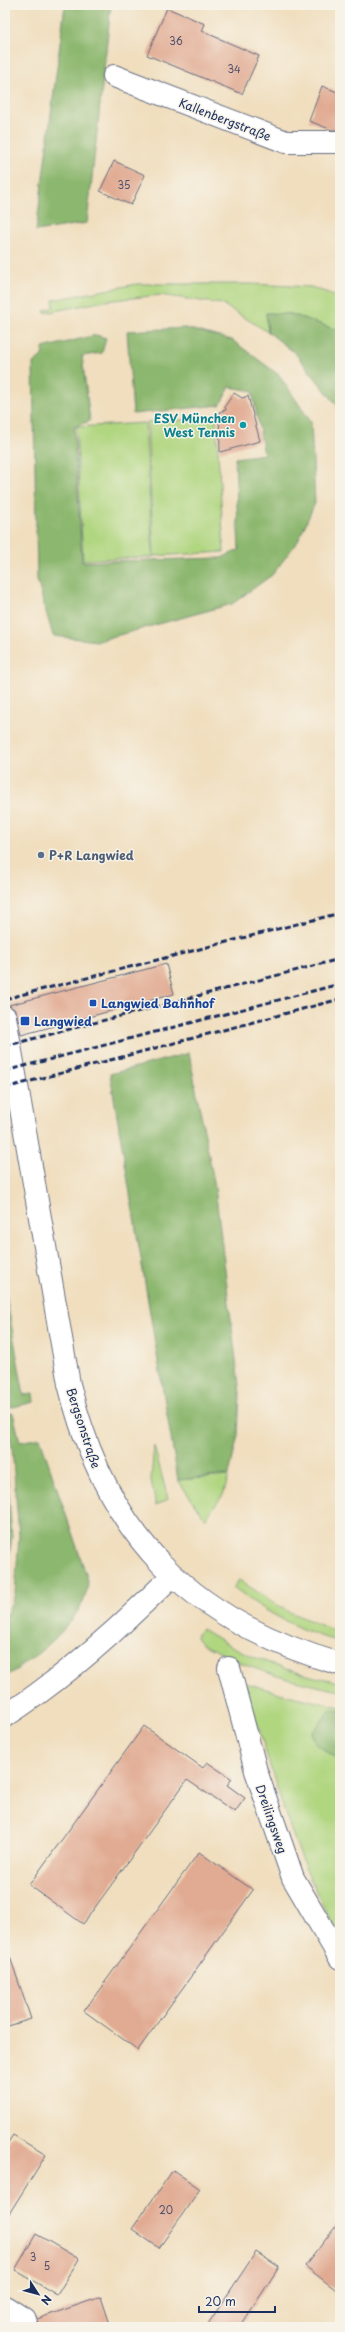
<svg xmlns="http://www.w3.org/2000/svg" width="345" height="2332" font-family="'Playpen Sans',sans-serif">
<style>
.green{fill:#b0d680;stroke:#66826f}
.forest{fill:#8cb76e;stroke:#547366}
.building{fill:#e1aa92}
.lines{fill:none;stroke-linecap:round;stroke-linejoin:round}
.minor-casing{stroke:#666c80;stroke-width:24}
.tertiary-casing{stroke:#666c80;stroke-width:24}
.minor{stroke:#fff;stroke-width:22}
.tertiary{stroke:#fff;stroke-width:22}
.rail{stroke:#1b2f5e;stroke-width:3;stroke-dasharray:6 3;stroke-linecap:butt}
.culture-dot{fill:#0f9aa8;stroke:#f7f3e8;stroke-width:1.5}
.service-dot{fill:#5c6f8a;stroke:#f7f3e8;stroke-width:1.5}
.transit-dot{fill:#1a4fb4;stroke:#f7f3e8;stroke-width:1.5}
.labels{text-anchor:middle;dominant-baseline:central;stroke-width:3;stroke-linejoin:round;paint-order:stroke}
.number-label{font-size:10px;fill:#4c4e6b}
.street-label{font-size:12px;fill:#1b2f5e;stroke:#f7f3e8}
.culture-label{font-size:12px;font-weight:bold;fill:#0d838f;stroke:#f7f3e8;text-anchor:end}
.service-label{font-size:12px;font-weight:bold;fill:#4e5e75;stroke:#f7f3e8;text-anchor:start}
.transit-label{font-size:12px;font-weight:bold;fill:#164399;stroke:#f7f3e8;text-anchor:start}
</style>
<rect width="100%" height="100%" fill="#f7f3e8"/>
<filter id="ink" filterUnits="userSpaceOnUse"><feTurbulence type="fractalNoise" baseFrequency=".025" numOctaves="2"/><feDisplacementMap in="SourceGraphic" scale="8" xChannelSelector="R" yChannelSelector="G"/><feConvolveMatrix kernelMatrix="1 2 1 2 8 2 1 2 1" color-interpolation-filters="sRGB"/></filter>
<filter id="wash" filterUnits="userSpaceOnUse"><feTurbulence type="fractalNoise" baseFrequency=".012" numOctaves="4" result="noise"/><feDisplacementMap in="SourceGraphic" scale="16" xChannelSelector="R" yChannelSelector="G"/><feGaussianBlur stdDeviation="0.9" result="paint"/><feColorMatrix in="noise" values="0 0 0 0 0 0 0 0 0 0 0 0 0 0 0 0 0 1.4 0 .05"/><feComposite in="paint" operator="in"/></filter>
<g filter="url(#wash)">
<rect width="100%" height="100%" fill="#f0debe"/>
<path class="green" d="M137,284H250L311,287L340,297V331L291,314L266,313L268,332L222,304L160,295L105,301L45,313L44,311L54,307L53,300Z
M216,418L224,552L154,556L147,422Z
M145,423L153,557L83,560L76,427Z
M154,1446L168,1499L156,1506L151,1480Z
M229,1476L223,1495L205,1519L178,1480Z
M239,1580L287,1611L340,1633V1642C300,1632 266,1612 233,1588Z
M202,1629C249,1658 285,1672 340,1682V1691C295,1682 255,1672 215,1650C208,1647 197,1643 196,1636Z
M245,1683L287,1695L340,1707V1936C303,1876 281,1803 261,1736C256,1719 246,1700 245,1683Z"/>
<path class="forest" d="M65,5H111L87,223L36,231Z
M266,313L291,314L340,331V409L295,353L268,332Z
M185,328L232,340L279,375L311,422L315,503L298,541L272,575L232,604L97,641L53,636L37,580L33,363L42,356L43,348L96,335L106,338L102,353L82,356L90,421L74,427L82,562L221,558L239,550L235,458L264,454L252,391L230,387L220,405L133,414L127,331Z
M189,1053L215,1187L240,1394L238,1435L229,1475L178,1480L110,1074Z
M5,1290L24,1395L33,1394L34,1402L5,1409Z
M13,1413L20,1442L40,1438L88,1580C89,1617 34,1659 5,1677V1618L15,1594L19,1536L12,1447L5,1414Z
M5,1472H7L12,1537L5,1584Z
M330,1710L340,1711V1760L315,1744L312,1733Z"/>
<g id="blocks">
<path class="building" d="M167,8L205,24L202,31L259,56L242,94L147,55Z
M322,86L340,93V130H332L309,121Z
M114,161L145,175L131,205L100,191Z
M234,393L242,398L248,396L260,441L220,452L219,412L226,410L225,406Z
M166,964L174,994L21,1035L17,1014L14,1009L9,1005Z
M144,1726L203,1768L207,1762L232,1779L227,1785L245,1798L235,1812L187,1780L83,1924L29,1885Z
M199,1852L253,1890L138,2050L84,2011Z
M5,1954H9L31,2019L5,2027Z
M13,2135L46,2155L5,2220V2147Z
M173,2170L200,2189L159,2248L132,2229Z
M340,2221V2293L305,2266Z
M36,2234L79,2259L57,2295L15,2270Z
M256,2252L279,2267L240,2327H206Z
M101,2297L111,2327H39L37,2319Z"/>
</g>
</g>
<g filter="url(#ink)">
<use href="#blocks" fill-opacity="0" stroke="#666c80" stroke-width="1"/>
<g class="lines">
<g class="minor-casing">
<path id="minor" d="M114,76L286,142H340
M229,1668L256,1771L293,1878L340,1958
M5,2307L24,2319L27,2327"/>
</g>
<g class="tertiary-casing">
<path id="tertiary" d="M5,1017L69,1384C106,1535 190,1621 340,1664
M5,1716C17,1709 29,1700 40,1692C88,1657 131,1616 173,1575"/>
</g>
<use href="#minor" class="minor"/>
<use href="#tertiary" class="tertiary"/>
<path class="rail" d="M5,999L340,913
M5,1046L340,959
M5,1071L340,984
M5,1088L340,999"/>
</g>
</g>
<circle class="culture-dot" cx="243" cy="425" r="4"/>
<circle class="service-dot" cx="41" cy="855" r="4"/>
<g class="transit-dot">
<rect x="89" y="999" width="8" height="8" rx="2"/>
<rect x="20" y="1016" width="10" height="10" rx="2"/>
</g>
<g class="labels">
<g class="number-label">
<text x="176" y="40">36</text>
<text x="234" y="68">34</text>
<text x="124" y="184">35</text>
<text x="166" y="2209">20</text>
<text x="33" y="2256">3</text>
<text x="47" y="2265">5</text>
</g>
<g class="street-label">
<text transform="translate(225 119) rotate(21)">Kallenbergstraße</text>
<text transform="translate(84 1428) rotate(72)">Bergsonstraße</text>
<text transform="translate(272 1819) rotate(71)">Dreilingsweg</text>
</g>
<g class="culture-label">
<text x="235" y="418">ESV München<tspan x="235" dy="14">West Tennis</tspan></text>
</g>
<g class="service-label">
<text x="49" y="855">P+R Langwied</text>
</g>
<g class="transit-label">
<text x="101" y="1003">Langwied Bahnhof</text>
<text x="34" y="1021">Langwied</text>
</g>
</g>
<rect width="345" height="2332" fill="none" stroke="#f7f3e8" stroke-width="20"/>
<g transform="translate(38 2294) rotate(126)" stroke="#f7f3e8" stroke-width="3" paint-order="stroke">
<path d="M0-3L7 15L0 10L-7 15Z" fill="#1b2f5e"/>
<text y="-6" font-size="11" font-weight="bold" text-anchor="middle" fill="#1b2f5e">N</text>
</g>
<path d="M199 2306v6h76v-6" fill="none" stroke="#1b2f5e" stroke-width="2"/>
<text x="205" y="2306" font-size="12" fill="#1b2f5e" stroke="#f7f3e8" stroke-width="3" paint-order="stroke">20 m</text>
</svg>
